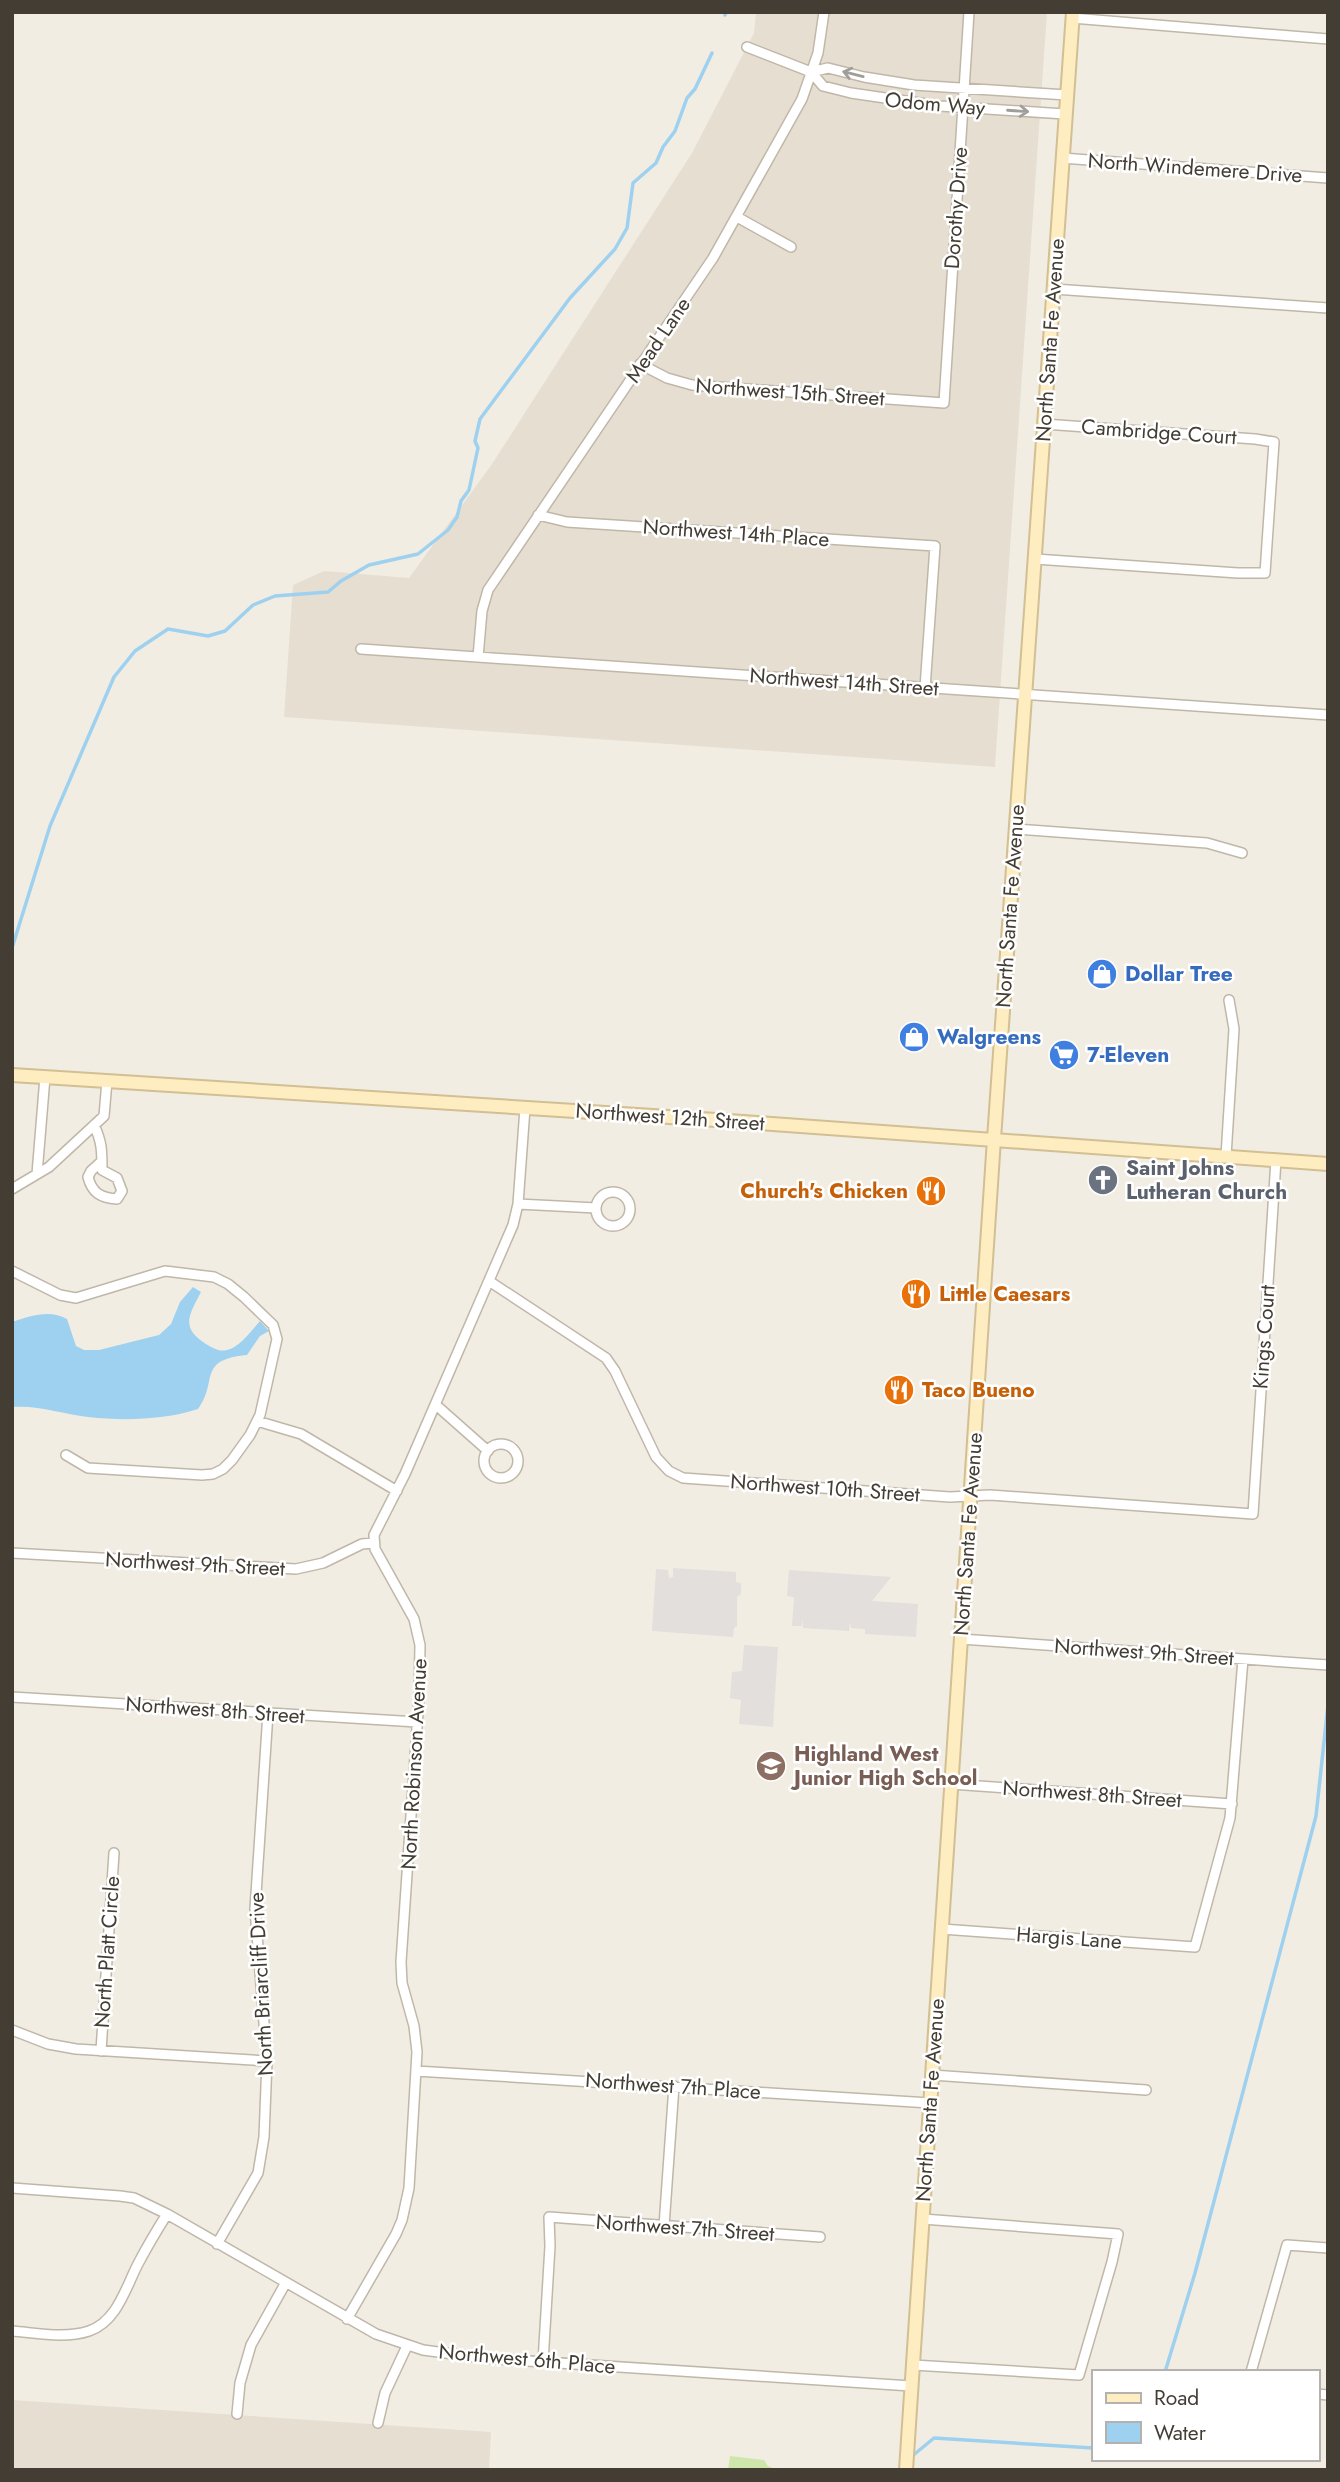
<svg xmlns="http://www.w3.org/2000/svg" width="1340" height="2482" font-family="Jost,sans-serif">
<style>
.residential{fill:#e6ded1}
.green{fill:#cee6ab}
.parking{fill:#e2dfdc}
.water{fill:#9ed1ef}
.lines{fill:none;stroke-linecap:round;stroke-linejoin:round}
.stream{stroke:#9ed1ef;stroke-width:3.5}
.minor-casing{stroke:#c0b7a9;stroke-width:12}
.secondary-casing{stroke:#d2bf93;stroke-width:16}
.minor{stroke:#fff;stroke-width:9}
.secondary{stroke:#feedc1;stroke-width:12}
.oneway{stroke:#a19e9a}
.labels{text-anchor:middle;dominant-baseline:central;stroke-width:5;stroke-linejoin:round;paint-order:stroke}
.street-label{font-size:21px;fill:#433d34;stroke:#fff}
.shop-label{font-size:21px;font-weight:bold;fill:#366cbe;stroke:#fff;text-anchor:start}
.worship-label{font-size:21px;font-weight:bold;fill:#5b616d;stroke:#fff;text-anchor:start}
.food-label{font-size:21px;font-weight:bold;fill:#c56008;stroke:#fff;text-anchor:start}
.education-label{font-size:21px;font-weight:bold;fill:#785e54;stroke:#fff;text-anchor:start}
</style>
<rect width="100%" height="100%" fill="#f2ede3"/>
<path class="residential" d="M756,12H1047L995,767L284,717L293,585L324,571L409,578L492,464L692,153L754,33Z
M12,2400L491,2432L489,2470H12Z"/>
<path class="green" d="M730,2456L764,2460L768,2466L778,2470H728Z"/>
<path class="parking" d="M673,1568L736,1572V1582L741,1583V1594L737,1597V1626L734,1628L733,1637L652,1631L656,1569L668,1570L669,1578L673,1577Z
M789,1570L891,1577L872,1601L918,1604L916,1637L865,1634V1629L851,1628L850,1621L849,1631L803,1628V1618L802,1626H792L794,1597L787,1596Z
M744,1645L778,1647L773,1727L739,1724L741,1700L730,1698L732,1672L742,1671Z"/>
<path class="water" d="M193,1287L201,1292C189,1315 180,1328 206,1344C213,1348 219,1352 227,1350C240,1347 252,1330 260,1321L269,1331L260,1336L247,1355C196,1360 219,1381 198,1409C164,1420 123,1421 88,1417C62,1414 39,1405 12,1407V1322C30,1316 50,1309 67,1319L76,1346L84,1350H99L159,1335L171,1324L180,1302Z"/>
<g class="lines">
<path class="stream" d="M725,15L726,12
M12,948L50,826L114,677L135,651L168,629L208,636L225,631L253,605L275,596L328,592L341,581L369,565L418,554L448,530L457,517L461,501L469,490L478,448L475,441L480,419L570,298L615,249L627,228L633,183L656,163L663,147L675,131L687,98L695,89L712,53
M1165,2372L1195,2273L1316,1816L1328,1705
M911,2457L934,2438L1093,2448"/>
<g class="minor-casing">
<path id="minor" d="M1072,18L1328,39
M747,47L811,72L823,86L851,93L940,106L1065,114
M811,72L828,68L864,77L914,85L1067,95
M1062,158L1328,178
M737,217L791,247
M1054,289L1328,308
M640,364L667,378L692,385L944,403L969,12
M538,515L567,522L935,546L925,688
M1035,559L1238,573H1265L1274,442L1255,439L1044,424
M361,649L1328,715
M478,657L482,611L488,590L713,258L802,99L818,53L824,12
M1016,829L1207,843L1242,853
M94,1125C102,1142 102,1151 102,1170L117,1178L122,1191L117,1199C101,1198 92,1193 88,1177L91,1171L102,1161
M1226,1156L1234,1029L1229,1000
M37,1174L45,1077
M12,1189L49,1167L104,1116L107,1081
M596 1209a17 17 0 1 1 34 0a17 17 0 1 1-34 0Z
M518,1204L596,1208
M12,1271L60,1295L76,1298L165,1271L214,1277L228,1284L244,1297L273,1325L277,1339L260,1415L250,1435L232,1460L223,1469L213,1474L202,1475L88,1468L66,1455
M489,1281L606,1358L615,1371L656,1457L669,1471L683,1478L950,1497L990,1495L1253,1514L1276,1160
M436,1405L488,1451
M257,1421L301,1434L397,1491
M484 1461a17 17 0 1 1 34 0a17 17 0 1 1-34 0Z
M12,1553L296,1569L323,1563L362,1544L373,1543
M961,1639L1328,1665
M12,1697L417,1722
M951,1784L1232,1804
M942,1929L1195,1947L1230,1818L1243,1659
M12,2030L48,2044L76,2049L267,2061
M101,2051L114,1853
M416,2071L930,2103
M932,2075L1146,2090
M12,2188L120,2196L134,2198L167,2214L376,2334L423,2350L483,2358L911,2386
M664,2226L674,2086
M217,2244L258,2173L264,2137L267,2061L255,1909L268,1713
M347,2319L396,2234L402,2220L409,2188L417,2052L414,2026L402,1983L401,1962L419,1698L420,1645L414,1619L375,1549L374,1535L405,1474L513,1225L518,1204L525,1108
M12,2331C37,2333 65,2339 89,2331C118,2321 126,2286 139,2262C148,2245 157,2230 167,2214
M543,2362L550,2246L549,2217L820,2237
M913,2365L1079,2375L1112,2262L1118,2234L923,2219
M1251,2372L1287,2245L1328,2248
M1317,2394L1328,2395
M237,2414L240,2383L251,2345L285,2284
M378,2423L385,2393L407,2346"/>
</g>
<g class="secondary-casing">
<path id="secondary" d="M12,1075L716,1120L1328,1164
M906,2470L994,1139L1073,12"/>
</g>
<use href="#minor" class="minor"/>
<use href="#secondary" class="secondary"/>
</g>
<defs><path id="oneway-shaft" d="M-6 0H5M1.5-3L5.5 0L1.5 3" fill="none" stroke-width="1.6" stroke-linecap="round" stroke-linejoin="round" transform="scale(1.75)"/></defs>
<g class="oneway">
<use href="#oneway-shaft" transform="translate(853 74) rotate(-166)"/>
<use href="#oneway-shaft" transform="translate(1018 111) rotate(4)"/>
</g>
<defs>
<g id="shop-disc" transform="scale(1.575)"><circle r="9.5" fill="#3f7fe0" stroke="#fff"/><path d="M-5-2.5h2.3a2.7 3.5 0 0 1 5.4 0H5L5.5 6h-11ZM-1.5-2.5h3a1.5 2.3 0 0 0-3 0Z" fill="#fff"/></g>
<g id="supermarket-disc" transform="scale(1.575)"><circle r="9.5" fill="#3f7fe0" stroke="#fff"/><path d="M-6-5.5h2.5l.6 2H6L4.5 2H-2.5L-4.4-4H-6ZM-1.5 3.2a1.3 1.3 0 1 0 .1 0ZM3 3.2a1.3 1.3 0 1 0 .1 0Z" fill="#fff"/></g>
<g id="church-disc" transform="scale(1.575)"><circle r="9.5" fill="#6b7280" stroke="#fff"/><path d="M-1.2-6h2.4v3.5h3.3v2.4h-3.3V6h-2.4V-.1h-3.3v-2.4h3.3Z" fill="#fff"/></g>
<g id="restaurant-disc" transform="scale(1.575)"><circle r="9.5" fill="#e8710a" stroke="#fff"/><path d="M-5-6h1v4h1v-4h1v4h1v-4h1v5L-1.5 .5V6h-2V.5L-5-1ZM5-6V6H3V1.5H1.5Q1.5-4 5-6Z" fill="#fff"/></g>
<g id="school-disc" transform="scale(1.575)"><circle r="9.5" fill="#8d6e63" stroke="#fff"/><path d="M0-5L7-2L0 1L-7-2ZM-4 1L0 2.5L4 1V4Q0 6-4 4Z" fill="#fff"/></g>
</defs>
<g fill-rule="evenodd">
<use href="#shop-disc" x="1102" y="974"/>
<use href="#shop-disc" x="914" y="1037"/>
<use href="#supermarket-disc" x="1064" y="1055"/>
<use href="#church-disc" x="1103" y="1180"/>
<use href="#restaurant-disc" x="931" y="1191"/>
<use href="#restaurant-disc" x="916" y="1294"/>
<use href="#restaurant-disc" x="899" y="1390"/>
<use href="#school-disc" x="771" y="1766"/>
</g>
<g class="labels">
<g class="street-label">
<text transform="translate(935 104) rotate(5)">Odom Way</text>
<text transform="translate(1195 168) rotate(4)">North Windemere Drive</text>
<text transform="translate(956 208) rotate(-86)">Dorothy Drive</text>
<text transform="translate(658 340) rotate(-56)">Mead Lane</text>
<text transform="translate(1050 340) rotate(-86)">North Santa Fe Avenue</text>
<text transform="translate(790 392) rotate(4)">Northwest 15th Street</text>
<text transform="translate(1159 432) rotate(4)">Cambridge Court</text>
<text transform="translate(736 533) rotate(4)">Northwest 14th Place</text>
<text transform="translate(844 682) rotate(4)">Northwest 14th Street</text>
<text transform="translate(1010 906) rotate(-86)">North Santa Fe Avenue</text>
<text transform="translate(670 1117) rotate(4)">Northwest 12th Street</text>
<text transform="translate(1264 1337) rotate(-86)">Kings Court</text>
<text transform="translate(825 1488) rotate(4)">Northwest 10th Street</text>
<text transform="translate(968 1534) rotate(-86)">North Santa Fe Avenue</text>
<text transform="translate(195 1564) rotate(3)">Northwest 9th Street</text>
<text transform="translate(1144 1652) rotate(4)">Northwest 9th Street</text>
<text transform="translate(215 1710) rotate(4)">Northwest 8th Street</text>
<text transform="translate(414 1764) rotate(-87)">North Robinson Avenue</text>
<text transform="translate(1092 1794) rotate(4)">Northwest 8th Street</text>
<text transform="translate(1069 1938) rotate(4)">Hargis Lane</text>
<text transform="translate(107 1952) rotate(-86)">North Platt Circle</text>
<text transform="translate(261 1984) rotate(-93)">North Briarcliff Drive</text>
<text transform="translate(673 2086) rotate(4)">Northwest 7th Place</text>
<text transform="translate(930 2100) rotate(-86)">North Santa Fe Avenue</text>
<text transform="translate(685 2228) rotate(4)">Northwest 7th Street</text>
<text transform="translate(527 2359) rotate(5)">Northwest 6th Place</text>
</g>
<g class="shop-label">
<text x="1125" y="974">Dollar Tree</text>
<text x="937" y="1037">Walgreens</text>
<text x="1087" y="1055">7-Eleven</text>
</g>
<g class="worship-label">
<text x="1126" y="1168">Saint Johns<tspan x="1126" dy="24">Lutheran Church</tspan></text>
</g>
<g class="food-label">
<text x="908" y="1191" text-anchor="end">Church's Chicken</text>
<text x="939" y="1294">Little Caesars</text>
<text x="922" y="1390">Taco Bueno</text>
</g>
<g class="education-label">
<text x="794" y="1754">Highland West<tspan x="794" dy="24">Junior High School</tspan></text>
</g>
</g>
<rect width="1340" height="2482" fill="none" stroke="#433d34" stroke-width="28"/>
<rect x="1092" y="2370" width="228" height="91" fill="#ffffff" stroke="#b4b1ae" stroke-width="2"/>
<rect x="1106" y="2393" width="35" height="10" fill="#feedc1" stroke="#b4b1ae" stroke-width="2"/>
<text x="1154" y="2405" font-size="21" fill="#433d34">Road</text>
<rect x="1106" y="2422" width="35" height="21" fill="#9ed1ef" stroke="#b4b1ae" stroke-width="2"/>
<text x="1154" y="2440" font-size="21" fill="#433d34">Water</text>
</svg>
